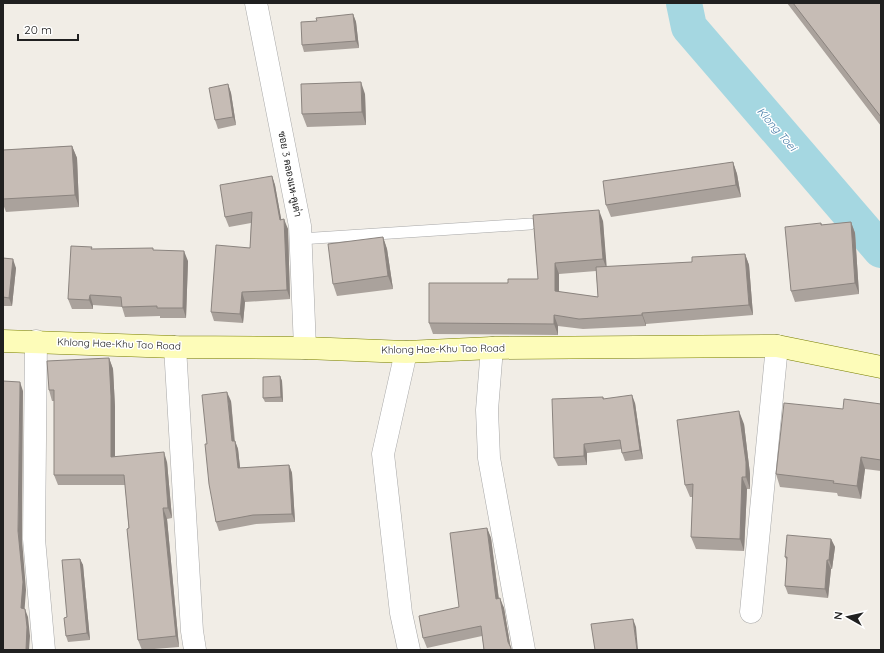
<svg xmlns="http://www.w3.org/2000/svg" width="884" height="653" font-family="Quicksand,Sarabun,sans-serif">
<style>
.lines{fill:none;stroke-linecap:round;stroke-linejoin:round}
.river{stroke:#a5d7e1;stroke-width:36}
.lane-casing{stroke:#a7a7a7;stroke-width:12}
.street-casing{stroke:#a7a7a7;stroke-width:23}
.secondary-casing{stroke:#787e00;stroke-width:23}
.lane{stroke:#fff;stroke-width:11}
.street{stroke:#fff;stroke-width:22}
.secondary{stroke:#fdfcb9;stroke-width:22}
.wall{fill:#aaa29c;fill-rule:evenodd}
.shaded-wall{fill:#8b847f}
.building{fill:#c6bcb5;stroke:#8b847f}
.labels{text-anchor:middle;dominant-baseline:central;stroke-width:3;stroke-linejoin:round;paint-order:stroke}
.street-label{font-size:10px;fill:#202020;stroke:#fff}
.water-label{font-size:11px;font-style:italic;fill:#4279a5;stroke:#fff}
</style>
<rect width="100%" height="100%" fill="#f1ede6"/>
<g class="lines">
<path class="river" d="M684,3L689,27L881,250"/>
<g class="lane-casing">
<path id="lane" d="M300,239L530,224"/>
</g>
<g class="street-casing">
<path id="street" d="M256,3L300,226L305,348
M36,341L34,539L44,650
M175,347L192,631L195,650
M492,348L487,410L489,458L524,650
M406,352L383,454L401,613L409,650
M751,612L777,346"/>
</g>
<g class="secondary-casing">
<path id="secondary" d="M3,341L175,347L305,348L406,352L492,348L777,346L881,367"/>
</g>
<use href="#lane" class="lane"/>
<use href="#street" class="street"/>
<use href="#secondary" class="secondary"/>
</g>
<path class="wall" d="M787,3H881V126Z
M353,14L356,22L359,48L304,52L302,45Z
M228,84L231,93L236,125L218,129L215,120Z
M365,94L366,125L307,127L302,114Z
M72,146L77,158L79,207L6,212L3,204V150Z
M733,162L737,174L741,197L611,217L606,205Z
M272,176L275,185L281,219L288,229L290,299L245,302L243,323L214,321L211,312L250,248L251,223L229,227L225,217Z
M533,215L603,221L606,267L692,262L745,254L749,265L753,315L646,324V326L583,329L558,326V335L433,334L429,323L508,283L538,279ZM596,271L598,297L559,292V274Z
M851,222L855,233L859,294L795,302L791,291L821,223L822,225Z
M383,237L387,249L393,289L337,296L333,284Z
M92,249L154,250L188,261L186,318H160V316L125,317L122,307L93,305V309H72L68,299Z
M3,258L16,268L12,306H3Z
M109,358L113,369L115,407V456L167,462L172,518L167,519L179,647L142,650L138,640L125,485H58L54,475V401H52L49,390Z
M280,376L282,381L283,402H265L263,398Z
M603,397L604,399L635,403L643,459L625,461L622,453V449L587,453V465L558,466L554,458Z
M231,401L235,441L238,449L240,468L289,465L292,473L295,522L256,524L219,531L216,522L207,444Z
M881,404V471L865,469L861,499L838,496L837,493L780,487L776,474L843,409Z
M744,424L750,474V489H747L744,551L696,549L691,537L693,497H690L685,485Z
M487,528L491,538L499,599L504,608L511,650H484L482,636L427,648L423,638L459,607Z
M831,539L835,547L832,569H831L828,598L788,594L785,586L787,561L785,557Z
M80,559L83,565L90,640L68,642L66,636L67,617Z"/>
<path class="shaded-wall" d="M353,14L356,22L359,48L356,41Z
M361,82L365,94L366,125L362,112Z
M228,84L231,93L236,125L233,117Z
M72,146L77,158L79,207L75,195Z
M733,162L737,174L741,197L736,185Z
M272,176L275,185L283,229L280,220Z
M599,210L603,221L607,270L603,259Z
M284,219L288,229L290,299L287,290Z
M851,222L855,233L859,294L855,283Z
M383,237L387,249L393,289L388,276Z
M184,251L188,261L186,318L183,308Z
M745,254L749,265L753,315L749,305Z
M13,259L16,268L12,306L9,298Z
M555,263L559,274V302L555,291Z
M242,292L245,302L243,323L240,314Z
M90,295L93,305V309L89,300Z
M642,313L646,324V326L642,315Z
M554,315L558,326V335L554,324Z
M109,358L113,369L115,407V467L111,457Z
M280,376L282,381L283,402L281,397Z
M20,382L23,391L22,539L26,590L24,617L21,608L18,531Z
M227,392L231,401L235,450L232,441Z
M632,395L635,403L643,459L640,450Z
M739,411L744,424L750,474V489L746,477Z
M235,441L238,449L241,476L238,468Z
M584,444L587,453V465L584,456Z
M164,452L167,462L172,518L168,508Z
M861,457L865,469L861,499L857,486Z
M289,465L292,473L295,522L292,514Z
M742,477L747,489L744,551L740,539Z
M163,508L167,519L179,647L176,636Z
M487,528L491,538L500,609L496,599Z
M831,539L835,547L832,569L829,560Z
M80,559L83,565L90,640L87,633Z
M827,560L831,569L828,598L825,589Z
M500,598L504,608L511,650L508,642Z
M25,609L28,617L30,636L29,650H26Z
M633,619L636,627L638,650H637Z"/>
<path class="building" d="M793,3H881V117Z
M353,14L356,41L302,45L301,22L317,21L316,18Z
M361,82L362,112L302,114L301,84Z
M228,84L233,117L215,120L209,88Z
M72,146L75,195L3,199V150Z
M733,162L736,185L606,205L603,181Z
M272,176L280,220L284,219L287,290L242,292L240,314L211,312L216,245L250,248L252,212L225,217L220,185Z
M599,210L603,259L555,263V291L598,297L596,267L692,262V257L745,254L749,305L642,313V315L579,319L554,315V324L429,323V283H508V279H538L533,215Z
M851,222L855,283L791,291L785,227L821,223V225Z
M383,237L388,276L333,284L328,244Z
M71,246L92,247L91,249L153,248V250L184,251L183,308H157V306L122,307L121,297L90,295L89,300L68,299Z
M3,258L13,259L9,298L3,297Z
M109,358L111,396V457L164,452L168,508H163L176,636L138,640L127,529L129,528L124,475H54V390H49L47,361Z
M280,376L281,397L263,398V377Z
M3,381L20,382L18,531L23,582L21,608L25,609L27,627L26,650H3Z
M227,392L232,441H235L238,468L289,465L292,514L253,515L216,522L209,484L205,444H207L202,395Z
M632,395L640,450L622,453L620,440L584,444V456L554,458L552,399L603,397V399Z
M844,399L881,404V460L861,457L857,486L833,483L834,481L776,474L784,403L843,409Z
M739,411L746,462V477H742L740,539L691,537L693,484L685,485L677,420Z
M487,528L496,599L500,598L508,642L511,648V650H484L481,626L423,638L419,616L459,607L450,533Z
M787,535L831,539L829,560H827L825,589L785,586L787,557H785Z
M80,559L87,633L66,636L64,618L67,617L62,560Z
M633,619L637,650H595L591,624Z"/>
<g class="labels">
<g class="street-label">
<text transform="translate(290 174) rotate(79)">ซอย 3 คลองแห-คูเต่า</text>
<text transform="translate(119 344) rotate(2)">Khlong Hae-Khu Tao Road</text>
<text transform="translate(443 349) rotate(-1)">Khlong Hae-Khu Tao Road</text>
</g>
<g class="water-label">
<text transform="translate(777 129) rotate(49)">Klong Toei</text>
</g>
</g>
<rect width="884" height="653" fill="none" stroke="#202020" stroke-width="8"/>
<g transform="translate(848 617) rotate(278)" stroke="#ffffff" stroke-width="3" paint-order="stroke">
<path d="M0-3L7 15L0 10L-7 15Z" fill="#202020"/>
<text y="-6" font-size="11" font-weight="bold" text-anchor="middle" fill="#202020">N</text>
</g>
<path d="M18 34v6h60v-6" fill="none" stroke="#202020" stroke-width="2"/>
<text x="24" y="34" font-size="12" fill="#202020" stroke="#ffffff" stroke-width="3" paint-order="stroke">20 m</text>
</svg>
